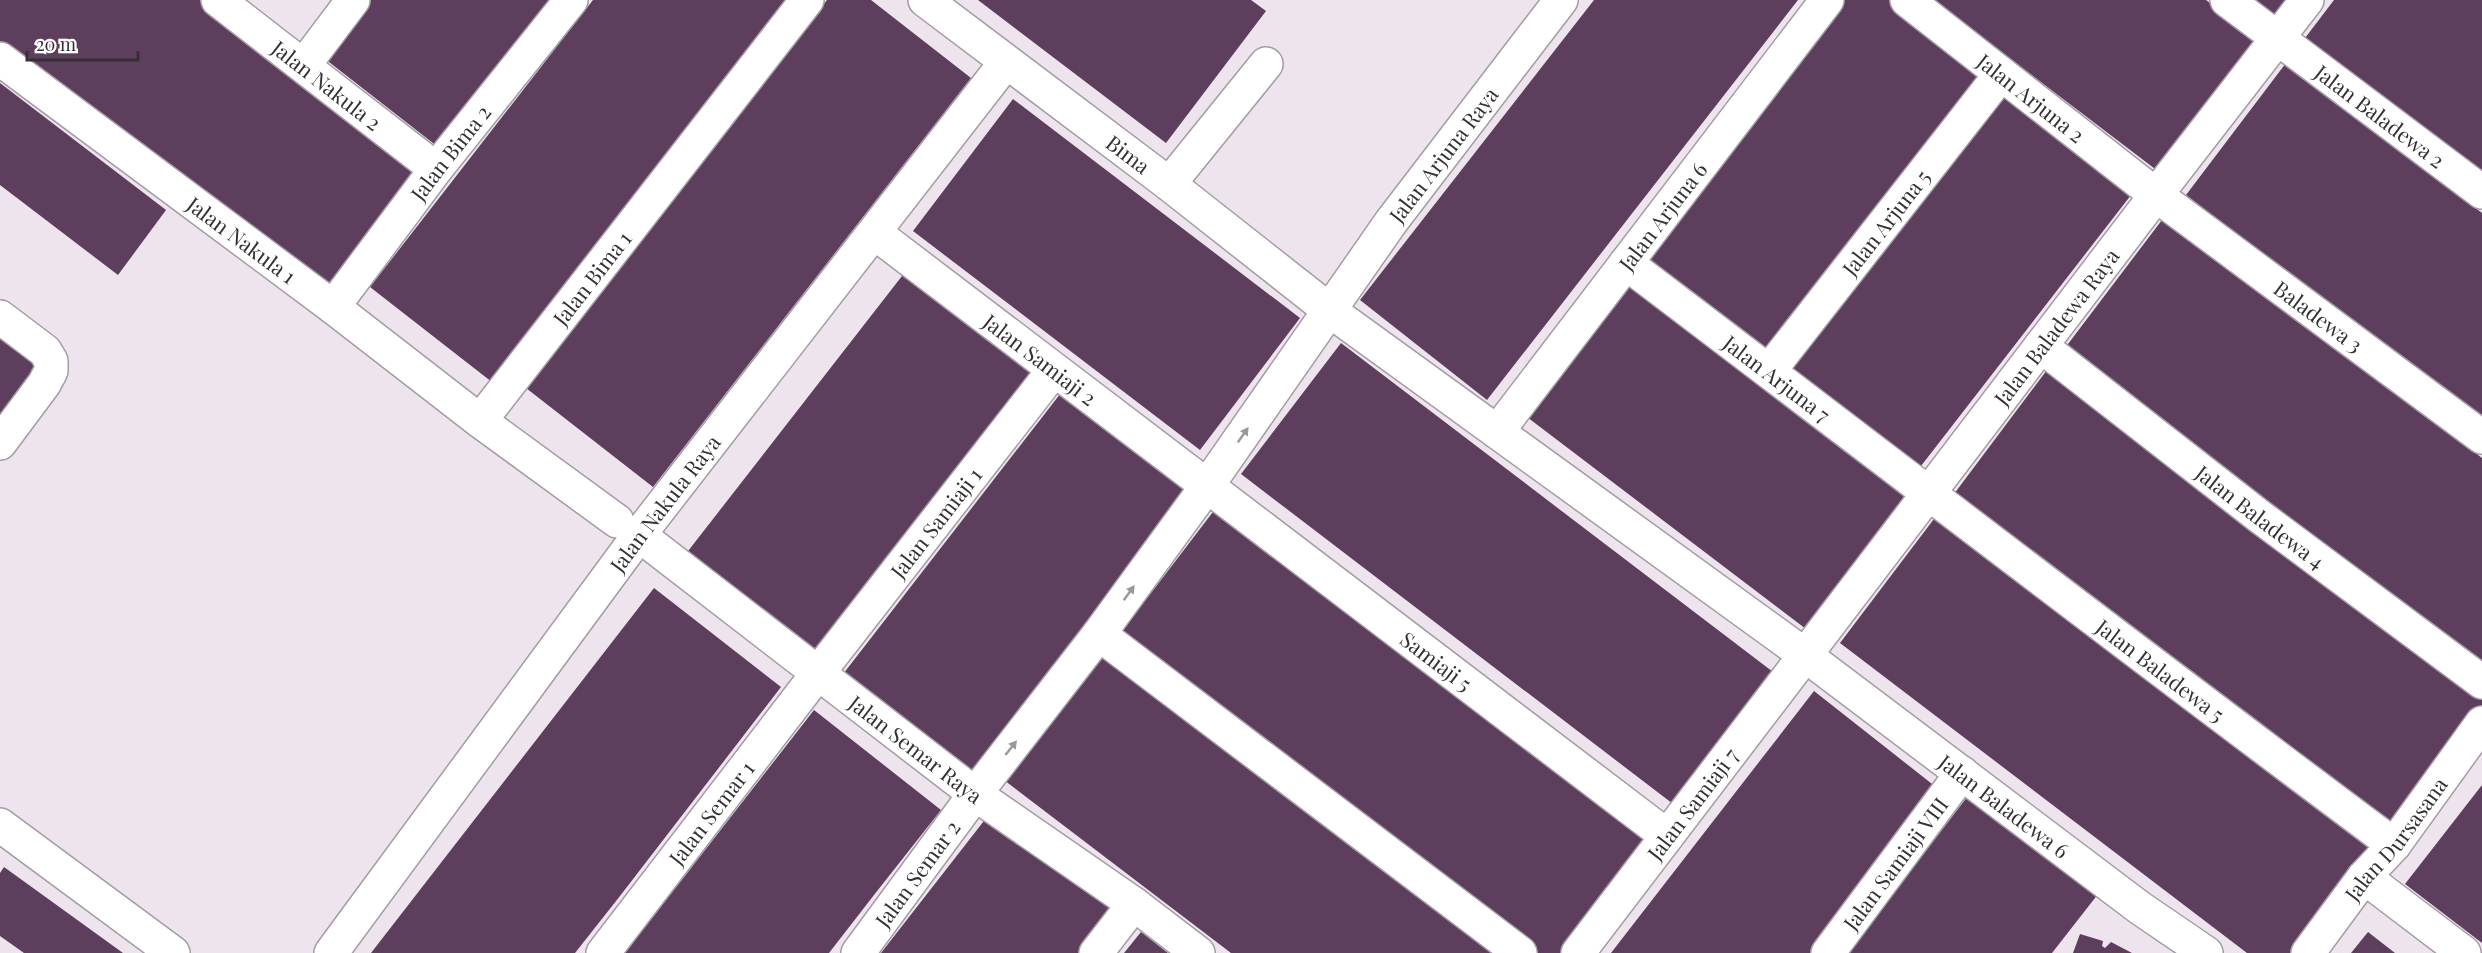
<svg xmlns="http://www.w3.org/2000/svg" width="2482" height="953" font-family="'Playfair Display',serif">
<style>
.building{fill:#5d3e5d}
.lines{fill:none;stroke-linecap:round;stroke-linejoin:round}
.minor-casing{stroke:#a49ba4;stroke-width:36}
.minor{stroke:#fff;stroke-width:33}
.oneway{fill:#9a9899}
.labels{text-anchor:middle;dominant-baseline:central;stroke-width:6;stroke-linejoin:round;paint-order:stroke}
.street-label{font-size:21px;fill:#343033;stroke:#fff}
</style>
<rect width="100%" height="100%" fill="#ede4ed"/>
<path class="building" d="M0,0H208L428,168L328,300L0,49Z
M362,0H567L447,154L320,55Z
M593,0H797L497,386L370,287Z
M827,0H871L971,78L653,487L526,388Z
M978,0H1251L1266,11L1166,143Z
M1594,0H1798L1487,400L1360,300Z
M1839,0H1899L1989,70L1765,359L1638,260Z
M1933,0H2206L2263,43L2163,175Z
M2247,0H2295L2277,24Z
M2334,0H2482V186L2299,46Z
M2286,63L2482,213V421L2186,195Z
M0,83L166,210L118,275L0,185Z
M2011,87L2138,186L1914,475L1786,375Z
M1013,99L1300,318L1200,450L913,231Z
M2165,216L2482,458V666L2065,348Z
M909,267L1037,366L812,654L685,555Z
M1623,282L1910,501L1810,632L1523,414Z
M0,327L47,363L0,423Z
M1341,343L1781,678L1681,810L1241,474Z
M2050,366L2482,695V712L2390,834L1951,498Z
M1064,389L1191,489L967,778L840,678Z
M1219,504L1658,839L1572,953H1535L1119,635Z
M1940,511L2379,846L2298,953H2247L1840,643Z
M654,588L781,687L620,896L575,953H371Z
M1105,648L1505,953H1231L1004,780Z
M1814,691L1941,791L1815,953H1611Z
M814,710L941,810L874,895L829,953H625Z
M2482,785V943L2405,884Z
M1974,788L2102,889L2052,953H1848Z
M994,808L1121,907L1085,953H881Z
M4,867L123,953H24L0,936V873Z
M1141,932L1168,953H1124Z
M2368,932L2395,953H2351Z
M2080,934L2103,941L2102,946L2105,948L2111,942L2132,953H2073Z"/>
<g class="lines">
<g class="minor-casing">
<g id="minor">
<path id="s1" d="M218,0L436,169"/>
<path id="s2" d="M925,0L1169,184L1329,310L1805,655L2140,908L2206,953"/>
<path id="s3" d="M1907,0L2156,195L2482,437"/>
<path id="s4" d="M2227,0L2482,192"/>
<path id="s5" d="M0,59L333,307L480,421"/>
<path d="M304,65L353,0"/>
<path d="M1169,184L1266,64"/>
<path id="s6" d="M875,233L1667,836"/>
<path id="s7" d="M1626,263C1882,457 2136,653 2394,845"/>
<path id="s8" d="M333,307L436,169L571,0"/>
<path d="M0,317L45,351L51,361V371L44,384L0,443"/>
<path id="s9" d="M2041,346L2259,516L2482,682"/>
<path id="s10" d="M1769,371L2001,74"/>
<path id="s11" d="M1497,432L1827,0"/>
<path id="s12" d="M617,521L480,421L807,0"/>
<path id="s13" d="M639,535L975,794L1134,904L1198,953"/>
<path d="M1099,634L1520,953"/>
<path d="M0,825L173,953"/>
<path d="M2364,877L2464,953"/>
<path id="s14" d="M331,953L639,535L1006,62"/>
<path id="s15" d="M603,953L818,673L1054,370"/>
<path id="s16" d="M858,953L975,794L1099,634L1207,486L1391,222L1561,0"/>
<path d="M1096,953L1134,904"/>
<path id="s17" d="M1578,953L2156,195L2307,0"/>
<path id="s18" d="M1828,953L1962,773"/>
<path id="s19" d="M2308,953L2364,877L2394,845L2482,723"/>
</g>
</g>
<use href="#minor" class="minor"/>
</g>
<defs><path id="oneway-solid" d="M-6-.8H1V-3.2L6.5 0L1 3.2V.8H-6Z" transform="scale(1.5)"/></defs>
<g class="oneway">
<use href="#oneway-solid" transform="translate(1243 435) rotate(-55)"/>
<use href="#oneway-solid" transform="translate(1129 593) rotate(-54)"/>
<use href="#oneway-solid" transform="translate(1011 748) rotate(-52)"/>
</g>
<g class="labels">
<g class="street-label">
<text stroke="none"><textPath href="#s1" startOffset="138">Jalan Nakula 2</textPath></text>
<text stroke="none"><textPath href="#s3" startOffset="158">Jalan Arjuna 2</textPath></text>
<text stroke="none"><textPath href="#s4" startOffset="192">Jalan Baladewa 2</textPath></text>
<text stroke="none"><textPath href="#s8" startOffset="194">Jalan Bima 2</textPath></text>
<text stroke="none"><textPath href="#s2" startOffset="255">Bima</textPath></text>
<text stroke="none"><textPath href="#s16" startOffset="990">Jalan Arjuna Raya</textPath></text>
<text stroke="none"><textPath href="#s11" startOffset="272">Jalan Arjuna 6</textPath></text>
<text stroke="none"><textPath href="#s10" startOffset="189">Jalan Arjuna 5</textPath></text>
<text stroke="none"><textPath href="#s5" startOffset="302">Jalan Nakula 1</textPath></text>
<text stroke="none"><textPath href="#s12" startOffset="351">Jalan Bima 1</textPath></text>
<text stroke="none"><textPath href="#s3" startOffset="519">Baladewa 3</textPath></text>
<text stroke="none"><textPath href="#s17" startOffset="788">Jalan Baladewa Raya</textPath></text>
<text stroke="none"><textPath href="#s6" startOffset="208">Jalan Samiaji 2</textPath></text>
<text stroke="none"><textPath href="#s7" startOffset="190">Jalan Arjuna 7</textPath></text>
<text stroke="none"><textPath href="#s14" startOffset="560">Jalan Nakula Raya</textPath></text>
<text stroke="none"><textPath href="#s9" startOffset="278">Jalan Baladewa 4</textPath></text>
<text stroke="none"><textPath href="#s15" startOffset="544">Jalan Samiaji 1</textPath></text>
<text stroke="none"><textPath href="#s6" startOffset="706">Samiaji 5</textPath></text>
<text stroke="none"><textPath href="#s7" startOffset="672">Jalan Baladewa 5</textPath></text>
<text stroke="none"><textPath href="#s13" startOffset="350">Jalan Semar Raya</textPath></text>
<text stroke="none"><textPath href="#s17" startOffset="188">Jalan Samiaji 7</textPath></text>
<text stroke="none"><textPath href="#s2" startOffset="1347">Jalan Baladewa 6</textPath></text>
<text stroke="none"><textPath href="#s15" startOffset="177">Jalan Semar 1</textPath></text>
<text stroke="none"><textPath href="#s19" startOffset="144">Jalan Dursasana</textPath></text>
<text stroke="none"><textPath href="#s18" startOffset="112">Jalan Samiaji VIII</textPath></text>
<text stroke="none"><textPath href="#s16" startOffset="99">Jalan Semar 2</textPath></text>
</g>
</g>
<path d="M27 51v9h111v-9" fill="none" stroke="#343033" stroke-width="3"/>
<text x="36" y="51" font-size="18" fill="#343033" stroke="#ffffff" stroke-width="4.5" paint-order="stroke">20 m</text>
</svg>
